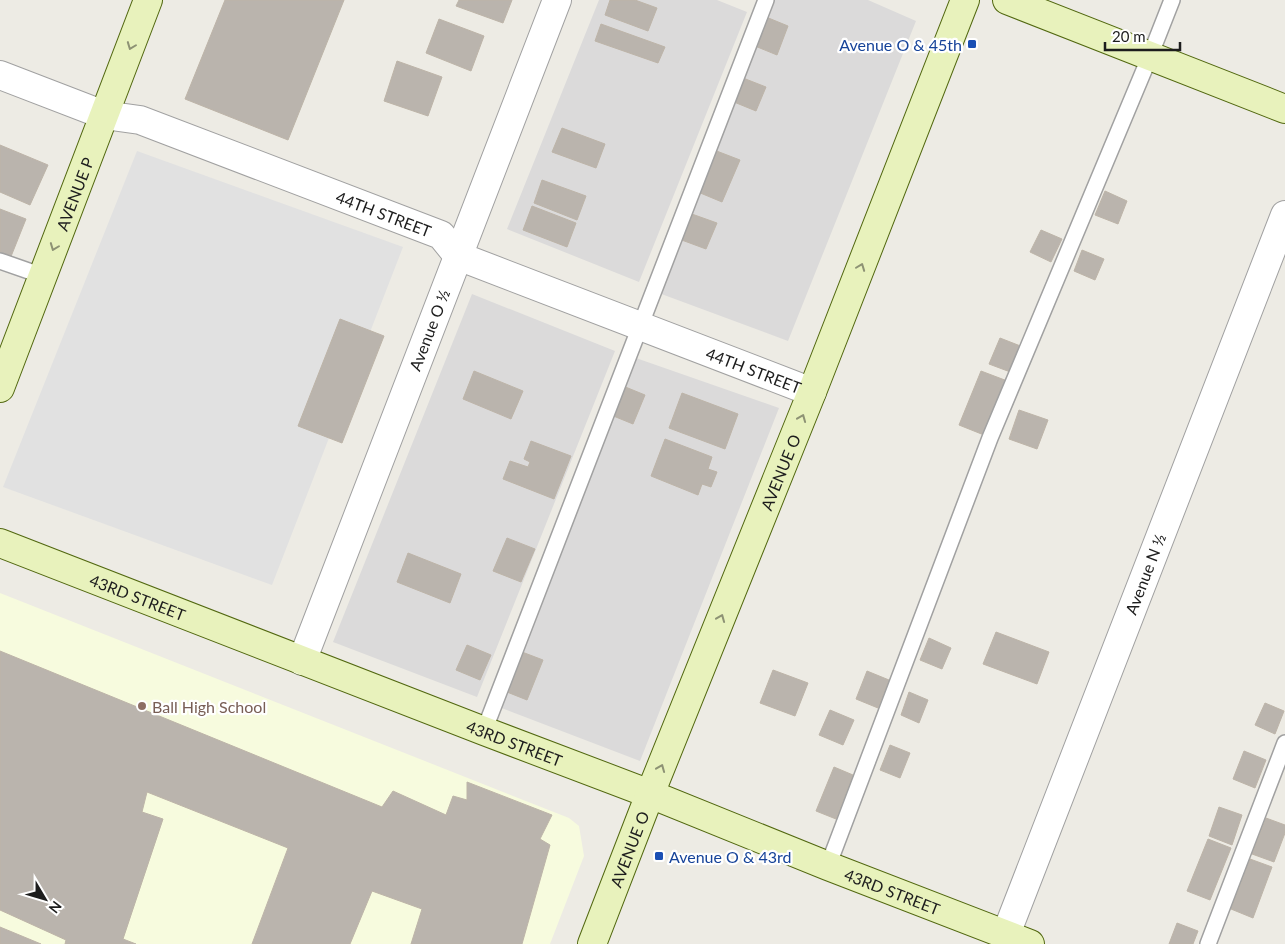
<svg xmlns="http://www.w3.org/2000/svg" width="1285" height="944" font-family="Lato,sans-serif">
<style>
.residential{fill:#dbdada}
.education{fill:#f7fbde}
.parking{fill:#e1e1e1}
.building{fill:#bab4ad;stroke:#bdb4a8}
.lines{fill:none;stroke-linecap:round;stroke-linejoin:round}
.lane-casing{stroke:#a1a1a1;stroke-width:18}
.street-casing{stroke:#a1a1a1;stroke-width:30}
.secondary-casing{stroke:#526810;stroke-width:30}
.lane{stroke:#fff;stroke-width:15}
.street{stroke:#fff;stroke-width:28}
.secondary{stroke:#e8f2bc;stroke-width:28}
.oneway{stroke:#8d9274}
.transit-dot{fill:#1a4fb4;stroke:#fff;stroke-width:2}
.education-dot{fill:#8d6e63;stroke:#fff;stroke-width:2}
.labels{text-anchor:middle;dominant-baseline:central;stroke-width:4.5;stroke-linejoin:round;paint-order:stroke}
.transit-label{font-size:16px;fill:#164399;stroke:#fff;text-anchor:end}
.street-label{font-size:16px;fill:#1d1d1d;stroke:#fff}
.education-label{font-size:16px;fill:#785e54;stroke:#fff;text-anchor:start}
</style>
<rect width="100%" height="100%" fill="#edebe4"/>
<path class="residential" d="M599,0H717L747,12L639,282L507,229Z
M771,0H868L916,21L788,341L656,292Z
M472,294L615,351L477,697L333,642Z
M633,357L779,408L640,761L499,707Z"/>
<path class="education" d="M0,593L569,818L579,826L584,856L550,944H0Z"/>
<path class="parking" d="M137,151L403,247L272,585L3,487Z"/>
<path class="building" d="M225,0H344L288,140L185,99Z
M459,0H512L503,23L456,6Z
M610,0H635L657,8L648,31L605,15Z
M766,17L788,26L777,55L755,46Z
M439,19L484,36L471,71L426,53Z
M601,24L665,47L658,63L595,41Z
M397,61L442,77L428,116L384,101Z
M743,78L766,87L756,111L734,102Z
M562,128L605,144L596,168L552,152Z
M0,145L48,165L30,205L0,192Z
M714,150L740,160L722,202L698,192Z
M542,180L586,196L577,220L534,203Z
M1105,191L1127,201L1118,224L1095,215Z
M532,206L576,223L567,247L523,230Z
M0,209L26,219L10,259L0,255Z
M689,213L717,223L706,249L679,239Z
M1041,230L1062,239L1051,262L1030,252Z
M1082,250L1104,259L1095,280L1074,271Z
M340,319L384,336L342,443L298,426Z
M1000,338L1023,347L1013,373L989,364Z
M474,371L523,391L511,419L463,399Z
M981,371L1010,382L989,437L959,425Z
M623,386L645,395L633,424L611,415Z
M682,393L738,414L725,449L669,428Z
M1019,410L1048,420L1037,449L1009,439Z
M665,439L712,457L708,469L717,472L711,487L702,484L698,495L651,476Z
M531,441L571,456L554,499L503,479L510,461L528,467L530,462L524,459Z
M507,538L535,549L521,582L493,571Z
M408,553L461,574L450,603L397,582Z
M996,632L1049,652L1037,684L983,664Z
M929,638L951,648L942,669L920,660Z
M467,645L491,655L480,680L456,670Z
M0,651L382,807L393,791L446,815L453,796L467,800V782L552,815L540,839L550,845L522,944H411L422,909L372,891L350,944H252L288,848L147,792L142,812L163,819L123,939L136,944H65L66,940L0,910Z
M522,652L543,660L527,700L507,692Z
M773,670L808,683L795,716L760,703Z
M867,671L889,680L878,708L856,699Z
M909,692L928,700L919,723L901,715Z
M1265,703L1284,711L1275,734L1255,725Z
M830,710L854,720L843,745L819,735Z
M890,745L910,753L900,778L880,770Z
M1244,751L1266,760L1255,788L1233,779Z
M834,767L853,775L836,819L816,811Z
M1219,807L1242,815L1232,845L1209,836Z
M1266,818L1285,825V833L1274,862L1252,854Z
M1208,839L1231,848L1210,900L1187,891Z
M1250,859L1272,867L1253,918L1231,909Z
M1177,923L1198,931L1193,944H1169Z
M0,927L41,944H0Z"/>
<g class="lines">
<g class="lane-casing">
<path id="lane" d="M0,261L43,276
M484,731L766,0
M828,866L990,438L1150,56L1172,0
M1208,944L1285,743"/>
</g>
<g class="street-casing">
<g id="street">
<path id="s1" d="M0,75L104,115L140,120L441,235L458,256L812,392"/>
<path d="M302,661L557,0"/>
<path d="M1006,934L1285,215"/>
</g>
</g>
<g class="secondary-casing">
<g id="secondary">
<path d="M1007,0L1285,109"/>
<path id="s2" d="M0,388L148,0"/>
<path id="s3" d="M0,543L484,731L650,794L828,866L1030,944"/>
<path id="s4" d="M592,944L650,794L812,392L965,0"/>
</g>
</g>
<use href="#lane" class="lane"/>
<use href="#street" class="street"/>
<use href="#secondary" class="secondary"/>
</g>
<defs><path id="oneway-chevron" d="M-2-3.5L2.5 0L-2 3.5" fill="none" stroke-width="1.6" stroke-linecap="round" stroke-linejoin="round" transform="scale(1.25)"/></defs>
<g class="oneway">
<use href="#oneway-chevron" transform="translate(131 46) rotate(111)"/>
<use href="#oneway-chevron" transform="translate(54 247) rotate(111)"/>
<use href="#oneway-chevron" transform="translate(861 267) rotate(-69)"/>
<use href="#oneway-chevron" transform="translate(802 418) rotate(-68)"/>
<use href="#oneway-chevron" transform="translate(721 618) rotate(-68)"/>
<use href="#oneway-chevron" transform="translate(661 768) rotate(-68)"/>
</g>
<g class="transit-dot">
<rect x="967" y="39" width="10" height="10" rx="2.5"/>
<rect x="654" y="851" width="10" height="10" rx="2.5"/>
</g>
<circle class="education-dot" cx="142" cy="706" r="5"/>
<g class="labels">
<g class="transit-label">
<text x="962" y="44">Avenue O &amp; 45th</text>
<text x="669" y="856" text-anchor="start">Avenue O &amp; 43rd</text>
</g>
<g class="street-label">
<text stroke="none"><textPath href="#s2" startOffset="208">AVENUE P</textPath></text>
<text stroke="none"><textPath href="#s1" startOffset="409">44TH STREET</textPath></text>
<text transform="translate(429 330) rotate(-69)">Avenue O ½</text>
<text stroke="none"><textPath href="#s1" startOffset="814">44TH STREET</textPath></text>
<text stroke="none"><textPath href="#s4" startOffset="508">AVENUE O</textPath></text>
<text transform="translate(1145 574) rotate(-69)">Avenue N ½</text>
<text stroke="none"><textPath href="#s3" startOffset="148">43RD STREET</textPath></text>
<text stroke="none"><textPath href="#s3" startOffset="552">43RD STREET</textPath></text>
<text stroke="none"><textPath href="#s4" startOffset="102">AVENUE O</textPath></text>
<text stroke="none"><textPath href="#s3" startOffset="958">43RD STREET</textPath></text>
</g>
<g class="education-label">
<text x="152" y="706">Ball High School</text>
</g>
</g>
<g transform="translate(45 899) rotate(128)" stroke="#ffffff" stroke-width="4" paint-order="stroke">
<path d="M0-4L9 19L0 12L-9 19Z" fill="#1d1d1d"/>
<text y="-8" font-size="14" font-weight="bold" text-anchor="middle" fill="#1d1d1d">N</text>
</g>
<path d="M1105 42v8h75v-8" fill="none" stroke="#1d1d1d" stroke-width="2.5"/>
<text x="1112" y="42" font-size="15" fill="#1d1d1d" stroke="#ffffff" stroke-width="4" paint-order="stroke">20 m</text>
</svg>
